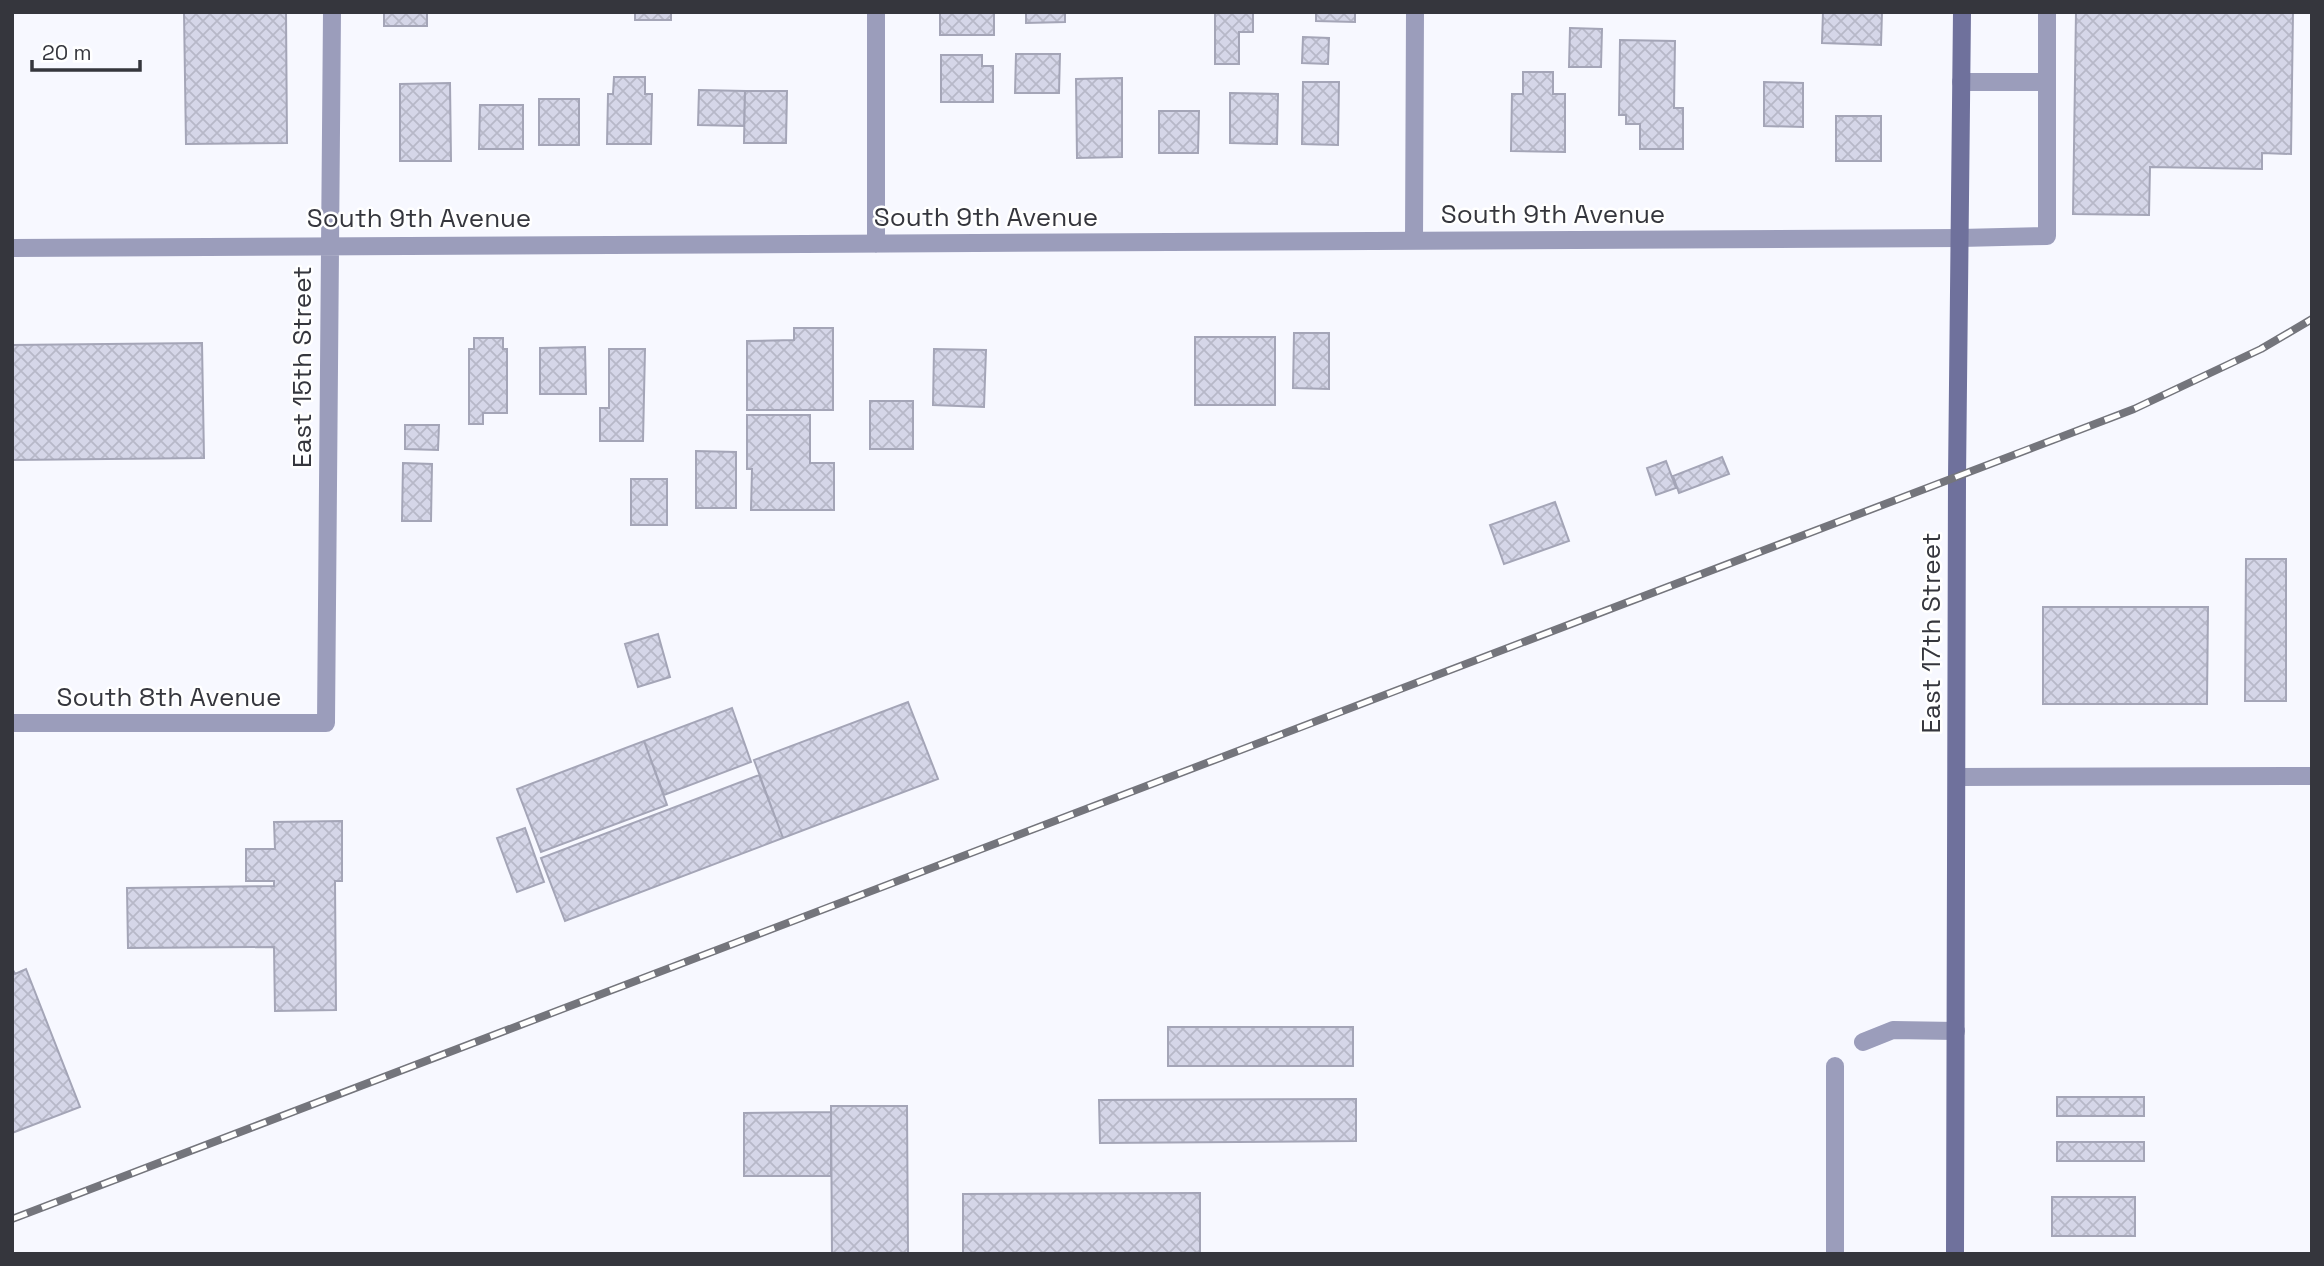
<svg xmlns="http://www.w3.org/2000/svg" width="2324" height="1266" font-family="'Space Grotesk',sans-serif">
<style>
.building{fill:url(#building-cross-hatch);stroke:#a4a5b7;stroke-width:2}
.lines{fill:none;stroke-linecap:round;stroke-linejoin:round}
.lane{stroke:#9b9dbb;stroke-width:18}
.street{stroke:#9b9dbb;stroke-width:18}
.secondary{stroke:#6f719c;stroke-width:18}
.rail-casing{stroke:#74757c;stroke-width:8}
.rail{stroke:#fff;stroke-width:5;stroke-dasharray:16;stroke-linecap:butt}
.labels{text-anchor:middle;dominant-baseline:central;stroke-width:5;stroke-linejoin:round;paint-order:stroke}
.street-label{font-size:26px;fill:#35363d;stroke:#fff}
</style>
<defs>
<pattern id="building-cross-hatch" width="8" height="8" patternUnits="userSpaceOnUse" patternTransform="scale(1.75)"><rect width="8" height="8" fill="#d5d6e8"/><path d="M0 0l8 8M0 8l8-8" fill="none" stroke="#b7b8c8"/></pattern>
</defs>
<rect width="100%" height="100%" fill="#f7f8ff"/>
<path class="building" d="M184,12H286L287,143L186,144Z
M384,12H427V26H384Z
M635,12H671V20H635Z
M940,12H994V35H940Z
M1026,12H1065V22L1026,23Z
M1215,12H1253V32H1239V64H1215Z
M1316,12H1355V22L1316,21Z
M1823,12H1882L1881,45L1822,43Z
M2076,12H2293L2291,154L2262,153V169L2150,167L2149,215L2073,214Z
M1570,28L1602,29L1601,67H1569Z
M1303,37L1329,38L1328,64L1302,63Z
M1620,40L1675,41L1674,108H1683V149H1640V124H1626V115H1619Z
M1016,54H1060L1059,93H1015Z
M941,55H982V66H993V102H941Z
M1523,72H1553V94H1565V152L1511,151L1512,94H1523Z
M614,77H645V94H652L651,144H607L608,94H613Z
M1122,78V157L1077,158L1076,79Z
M1303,82H1339L1338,145L1302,144Z
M1764,82L1803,83V127L1764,126Z
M450,83L451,161H400V84Z
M699,90L745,91L744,126L698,125Z
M745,91H787L786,143H744Z
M1230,93L1278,94L1277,144L1230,143Z
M539,99H579V145H539Z
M480,105H523V149H479Z
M1159,111H1199L1198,153H1159Z
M1836,116H1881V161H1836Z
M794,328H833V410H747V341L794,340Z
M1294,333H1329V389L1293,388Z
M1195,337H1275V405H1195Z
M474,338H503V349H507V413H483V424H469V349H474Z
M202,343L204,458L12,460V345Z
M585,347L586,394H540V348Z
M609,349H645L643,441H600V408H609Z
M934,349L986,350L984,407L933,405Z
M870,401H913V449H870Z
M747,415H810V463H834V510H751L752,469H747Z
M405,425H439L438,450L405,449Z
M696,451L736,452V508H696Z
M1722,457L1729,474L1679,493L1673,476Z
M1666,461L1676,488L1656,495L1647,468Z
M403,463L432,464L431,521H402Z
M631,479H667V525H631Z
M1555,502L1569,541L1504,564L1490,525Z
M2246,559H2286V701H2245Z
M2043,607H2208L2207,704H2043Z
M658,634L670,677L638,687L625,644Z
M908,702L938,779L783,838L754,760Z
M732,708L751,762L664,795L644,741Z
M644,741L667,805L541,852L517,789Z
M759,775L783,838L565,921L541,858Z
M342,821V881H335L336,1010L275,1011L274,947L128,948L127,888L274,886V881H246V849H275L274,822Z
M525,828L544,882L517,892L497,838Z
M12,968L15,974L26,969L80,1107L12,1133Z
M1168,1027H1353V1066H1168Z
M2057,1097H2144V1116H2057Z
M1356,1099V1141L1100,1143L1099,1100Z
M831,1106H907L908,1254H832Z
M831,1112V1176H744V1113Z
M2057,1142H2144V1161H2057Z
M1200,1193V1254H963V1194Z
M2052,1197H2135V1236H2052Z"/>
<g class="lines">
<path class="lane" d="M1961,82H2047
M1960,238L2047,236V12
M1958,777L2312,776
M1863,1042L1893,1030L1956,1031
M1835,1066V1254"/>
<path class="street" d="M876,12V244
M1414,240L1415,12
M12,248L1960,238
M12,723H326L332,12"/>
<path class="secondary" d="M1955,1254L1957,478L1962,12"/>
<g class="rail-casing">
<path id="rail" d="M12,1219L2134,409L2261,349L2312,319"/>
</g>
<use href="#rail" class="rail"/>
</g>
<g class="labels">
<g class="street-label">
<text x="1553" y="214">South 9th Avenue</text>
<text x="986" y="217">South 9th Avenue</text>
<text x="419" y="218">South 9th Avenue</text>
<text transform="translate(302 367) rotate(-90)">East 15th Street</text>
<text transform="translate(1931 633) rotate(-90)">East 17th Street</text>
<text x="169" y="697">South 8th Avenue</text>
</g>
</g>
<rect width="2324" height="1266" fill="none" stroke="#35363d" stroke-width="28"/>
<path d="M32 60v10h108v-10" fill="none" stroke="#35363d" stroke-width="3.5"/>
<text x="42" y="60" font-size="21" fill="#35363d" stroke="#ffffff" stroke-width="5" paint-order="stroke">20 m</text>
</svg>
